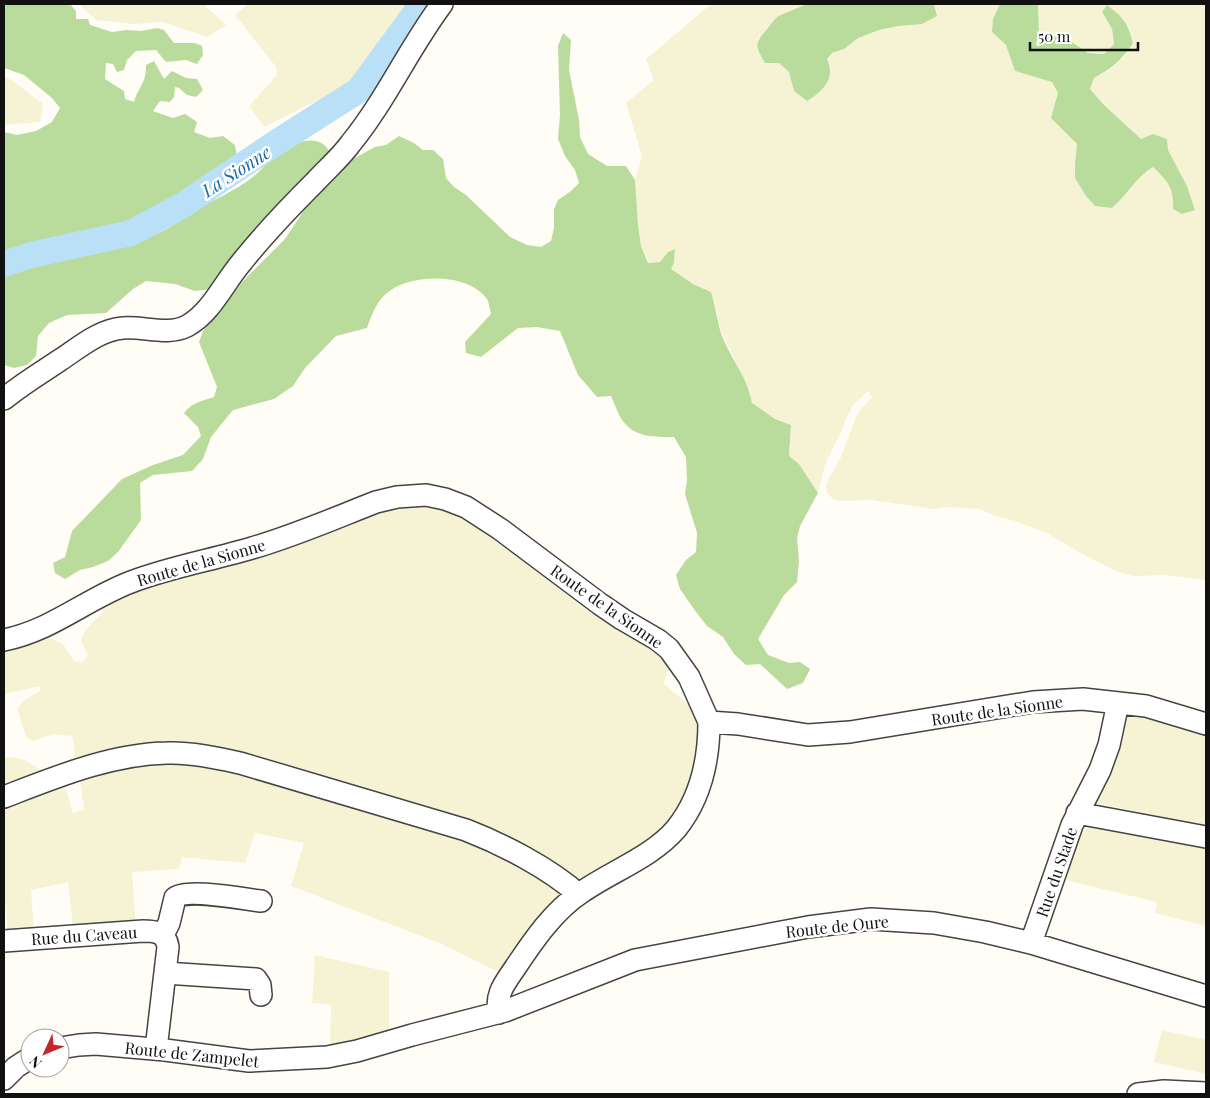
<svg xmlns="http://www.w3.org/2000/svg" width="1210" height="1098" font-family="'Playfair Display',serif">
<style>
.farmland{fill:#f6f3d4}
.forest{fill:#b9dc9c}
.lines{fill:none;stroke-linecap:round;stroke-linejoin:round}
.river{stroke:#b9e0f7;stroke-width:26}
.minor-casing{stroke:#444;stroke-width:24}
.minor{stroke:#fff;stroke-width:21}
.labels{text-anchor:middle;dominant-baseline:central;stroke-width:5;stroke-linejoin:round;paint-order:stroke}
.street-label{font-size:16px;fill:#111;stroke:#fff}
.water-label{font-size:18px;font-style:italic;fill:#1768a6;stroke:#fff}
</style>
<rect width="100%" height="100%" fill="#fffdf5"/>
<path class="farmland" d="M78,4H203L226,25L207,37L163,22L133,24L96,20Z
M248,4H411L351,88L310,104L264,127L249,106L277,75L276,67L235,15Z
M711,4H807L795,11L786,13L775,19L758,39V51L765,63H779L789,72L794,91L831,71L827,59L832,53L844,49L858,38L879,30L936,16L934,4H1000L992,32L1006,45L1015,71L1052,81L1058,93L1068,134L1077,144L1075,163L1133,185L1143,173L1153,167L1166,181L1174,193L1182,214L1195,209L1187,186L1168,150L1142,140L1104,105L1090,89L1094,78L1108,71L1116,64L1125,56L1133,43L1128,26L1102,12L1112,29L1114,44L1104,54L1088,53L1069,40L1039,32L1038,4H1206V580L1165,575L1133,576L1117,572L1077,551L1049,534L1012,520L998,517L980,509L946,507L933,509L872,500L841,501L833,499L827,493L826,486L828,480L841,457L857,414L872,397L868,391L854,404L846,418L843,428L825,465L818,493L799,464L789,456L791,425L775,420L752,403L750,391L721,331L717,312L711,292L693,284L670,269L674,263L675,250L668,252L660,262L649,263L641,246L635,200V180L642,156L626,103L654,80L646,59Z
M4,76L13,81L43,104L40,122L4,125Z
M402,500L474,515L670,662L669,669L663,683L698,713L704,721L687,802L654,843L578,882L506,842L194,751L4,794V758L11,757L25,760L44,772L74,761V742L72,736L53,734L34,741L26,737L17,708L26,699L40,691V686L4,694V646L42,634L63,644L75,662L84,661L88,655L81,641L84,633L90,625L103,612L100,602Z
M1124,711L1206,729V832L1180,827L1169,818L1095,803Z
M200,759L492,844L565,892L505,975L439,943L291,886L304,843L255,833L245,863L182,857L179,869L132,872L136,927L73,929L68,882L31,890L34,934L8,935L4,891V800L63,779L73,814L84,809L79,774L121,762Z
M1089,826L1206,847V926L1155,913L1157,902L1065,880L1079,835Z
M315,955L389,972V1034L330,1051L331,1005L312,1003Z
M1162,1030L1206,1040V1074L1154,1062Z"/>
<path class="forest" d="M4,4H70L76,11V19H88L90,25L112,32L126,30L141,31L157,28L164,30L174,43H195L202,46L203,55L197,64L186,60L166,62L156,50L136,51L127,60L124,70L117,72L113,64L106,63L105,79L124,91L125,99L134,102C139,85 146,85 146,65L154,61L164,79L172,71L186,78L197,79L203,90L196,97L187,95L179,88L175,87L174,97L170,102L160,101L153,111L173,118L185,114L197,122L194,132L210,138L223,136L235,145L237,157L227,169L172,204L164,212L139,222L134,228L140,239C159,236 175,224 191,213C212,200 234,192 254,176C264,168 274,154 285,148C303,140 321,134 331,154L212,289L195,291L175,284L146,281L133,289L106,313L67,315L49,323L38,336L36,356L27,365L14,368L4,365V132L17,135L36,131L52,122L60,108L52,98L24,75L4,68Z
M807,4H934L937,16L922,24L898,26L879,30L858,38L844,49L832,53L827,59C828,62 830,67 830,70C831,84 817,95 807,101L794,91L789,72L779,63H765C755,46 754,44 767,29C770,26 772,22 775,19C781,13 798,9 807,4Z
M1000,4H1038L1039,32L1069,40L1088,53L1104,54L1114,44L1112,29L1102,12L1107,5C1124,18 1128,23 1133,43C1123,59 1111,69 1094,78L1090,89L1104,105L1141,139L1153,134L1167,139L1168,150L1187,186L1195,210L1182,214L1173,209C1174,187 1168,182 1153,167C1136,177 1127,195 1112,208L1095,206L1086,196L1075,178V163L1077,144L1051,118L1058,93L1052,82L1015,71L1006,45L992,32L993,19Z
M563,33L571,40L569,70L579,120L580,137L588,154L607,166H626L635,180L638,225L641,246L648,263L660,262L668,252L675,249L674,263L671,269L693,284L711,292C715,305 717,318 720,330C728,356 748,376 752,403L775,419L791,425L789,456L799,464L818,493L800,526L797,538L799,561L797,582L784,595L758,639L768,655L789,663L800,662L810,669L803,683L787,689L760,664L746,665L734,654L723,637L707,626L696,612L680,589L676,575L686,560L696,552L697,533L685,494L687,481L686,457L674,437C656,437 635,438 623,421C618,415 615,404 611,396L597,397L578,375L560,331L537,327L518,328L481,357L466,353L465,342L491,314C490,310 489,303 487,299C468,273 415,274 391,290C377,299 372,314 367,328L336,336L305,368L293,386L274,399L233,410L211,437L203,459L192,471L153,475L140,483L141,520L118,552L108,561L93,567L80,570L65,579L55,573L53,563L65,557L72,531L122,479L153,465L183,455L201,436L198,427L184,413C192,403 201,401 214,397L217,387L199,342L203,331L244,280L285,239L310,201L351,160L375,147L386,145L399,136L414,143L423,150H433L443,159L446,178L454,187L466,195L510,237L527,245L541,247L551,241L554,228V209L558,200L571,191L579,183L575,170L565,156L558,139L560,115L558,46Z"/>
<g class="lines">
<path class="river" d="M4,264L31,255L131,233L183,205L271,146L359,90L422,4"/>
<g class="minor-casing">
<path id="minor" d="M4,399C22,384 41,373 60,360C80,347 99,330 123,328C143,326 168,336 187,326C211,313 224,283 241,263C264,234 289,208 315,182C327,169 341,157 351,143C386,100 409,48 442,4
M4,640C53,630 86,599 131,582C170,567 212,560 252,548C294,536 335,518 376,502L397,497L426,495L445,499L466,507L500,529L600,604L622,619L658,640L669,649L689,677L709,722L738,724L808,735L850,732L1033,702L1083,699L1146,706L1206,724
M4,797C56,777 111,754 167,753C190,752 217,758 240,763L466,830C502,844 549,868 578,894
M1077,813L1206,837
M163,935L169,923L175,898C185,888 244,899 261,901
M4,941L143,931C155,931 166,932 168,947L156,1049
M1031,943L1072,825L1100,770L1109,745L1118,703
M165,973L256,979L260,985L261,995
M499,1013C495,994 505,983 515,968C533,941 554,910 582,892C612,871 652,857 676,829C701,798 709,761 709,722
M60,1048L79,1045L96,1044L165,1050L249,1061L327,1057L357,1051L412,1035L505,1011L635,960L808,927L871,919L934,923L985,932L1031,943L1206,996
M4,1079L16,1067L30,1058
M1138,1094L1164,1091L1206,1093"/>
</g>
<use href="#minor" class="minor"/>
</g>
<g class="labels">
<g class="street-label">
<text transform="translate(201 562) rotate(-16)">Route de la Sionne</text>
<text transform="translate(607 606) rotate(35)">Route de la Sionne</text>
<text transform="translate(997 710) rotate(-8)">Route de la Sionne</text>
<text transform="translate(1056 872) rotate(-71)">Rue du Stade</text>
<text transform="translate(837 926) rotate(-6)">Route de Oure</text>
<text transform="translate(84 935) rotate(-4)">Rue du Caveau</text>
<text transform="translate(192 1054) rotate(6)">Route de Zampelet</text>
</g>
<g class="water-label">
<text transform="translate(236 171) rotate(-33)">La Sionne</text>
</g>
</g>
<rect width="1210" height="1098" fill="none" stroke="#111111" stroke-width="10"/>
<g transform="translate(45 1053) rotate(226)"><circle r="24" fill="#ffffff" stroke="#a0a0a0"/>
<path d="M0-4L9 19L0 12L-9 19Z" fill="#c4262e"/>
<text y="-8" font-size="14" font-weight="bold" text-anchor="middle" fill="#111111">N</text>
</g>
<path d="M1030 42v8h108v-8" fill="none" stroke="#111111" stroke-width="2.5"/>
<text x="1038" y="42" font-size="15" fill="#111111" stroke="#ffffff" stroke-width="4" paint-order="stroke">50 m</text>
</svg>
